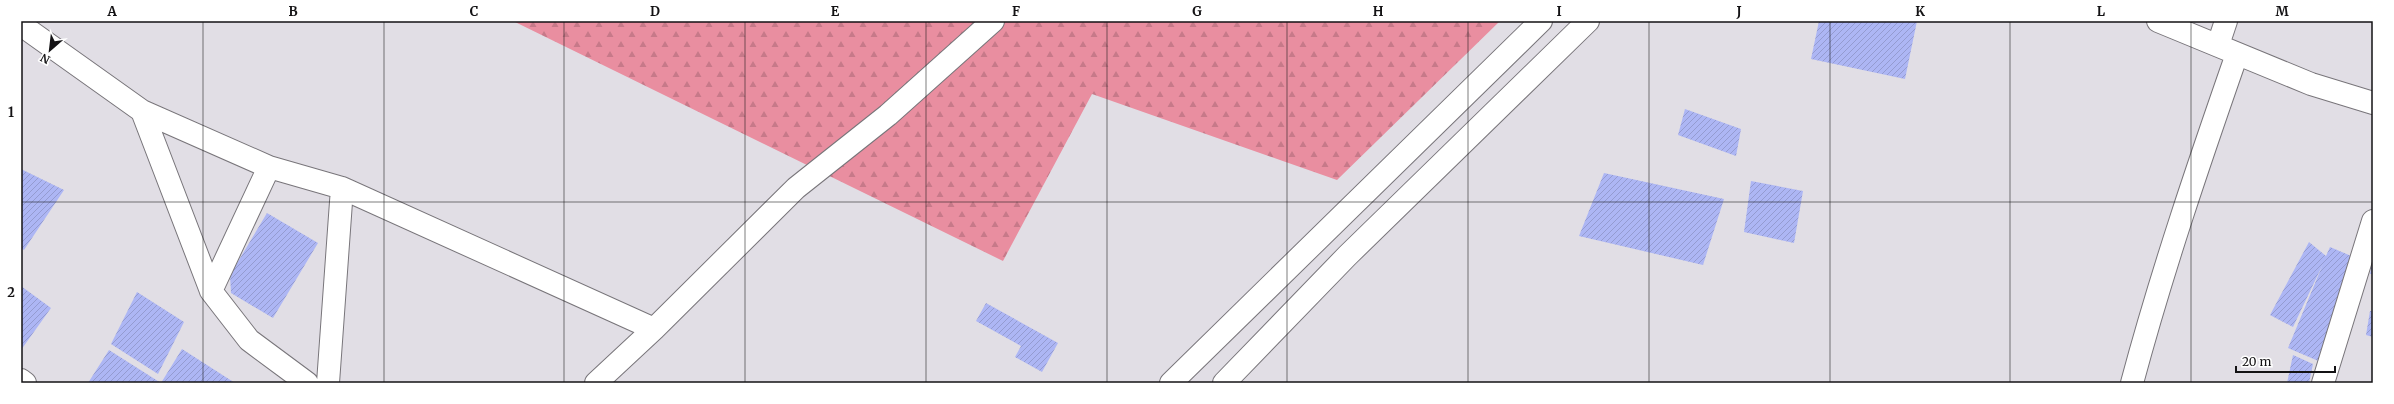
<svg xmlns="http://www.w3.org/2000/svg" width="2394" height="404" font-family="Merriweather,serif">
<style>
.forest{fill:url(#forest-firs)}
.building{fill:url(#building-hatch)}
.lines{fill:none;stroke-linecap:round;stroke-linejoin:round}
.minor-casing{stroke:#78757a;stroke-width:24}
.tertiary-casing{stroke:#78757a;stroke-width:24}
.minor{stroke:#fff;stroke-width:22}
.tertiary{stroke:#fff;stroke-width:22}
.grid{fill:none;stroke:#131214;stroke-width:1;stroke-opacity:0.55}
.neatline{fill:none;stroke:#131214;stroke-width:1.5}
.grid-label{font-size:13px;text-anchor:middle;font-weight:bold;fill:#131214}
</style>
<defs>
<pattern id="forest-firs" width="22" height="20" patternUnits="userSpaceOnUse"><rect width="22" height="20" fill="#e98ea0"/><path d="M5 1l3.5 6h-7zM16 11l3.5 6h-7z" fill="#c77989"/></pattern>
<pattern id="building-hatch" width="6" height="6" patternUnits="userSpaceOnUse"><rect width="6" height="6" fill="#adb6f4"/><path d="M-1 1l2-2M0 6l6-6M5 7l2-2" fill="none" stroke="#949bd0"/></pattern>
</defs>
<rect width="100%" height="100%" fill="#e1dee5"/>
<path class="forest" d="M513,21H1500L1337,180L1092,94L1003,261Z"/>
<path class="building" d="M1819,21H1917L1905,79L1811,59Z
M1685,109L1741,129L1736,156L1678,135Z
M21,169L64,190L24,250L21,248Z
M1604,173L1724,199L1703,265L1579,236Z
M1751,181L1803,191L1794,243L1744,232Z
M267,213L318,243L273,318L231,293L230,275Z
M2309,242L2326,256L2330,247L2356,258L2323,363L2288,348L2323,264L2293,327L2270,315Z
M2372,264H2373V274H2370Z
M21,286L51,308L21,350Z
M137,292L184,322L158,374L111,344Z
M986,303L1058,343L1042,372L1015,357L1021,346L976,321Z
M2370,311H2373V337L2366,335Z
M182,349L235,383H88L109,350L161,383Z
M2293,355L2313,364L2309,383H2287Z"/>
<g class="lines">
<g class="minor-casing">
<path id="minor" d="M21,21L24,27L142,111
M2158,21L2311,84L2373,103
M2218,45L2226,21
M211,291L142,111L269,167
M21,380L25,383
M307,383L249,340L211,291L269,167L342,188
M328,383L342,188L654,329
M596,383L654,329L796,188L888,115L993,21
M2132,383C2162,271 2199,163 2237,54
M2323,383L2373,221"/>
</g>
<g class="tertiary-casing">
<path id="tertiary" d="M1171,383L1541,21
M1224,383L1347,256L1588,21"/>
</g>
<use href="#minor" class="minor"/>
<use href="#tertiary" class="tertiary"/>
</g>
<path class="grid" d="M203,21V383M384,21V383M564,21V383M745,21V383M926,21V383M1107,21V383M1287,21V383M1468,21V383M1649,21V383M1830,21V383M2010,21V383M2191,21V383M21,202H2373"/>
<rect width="2394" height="404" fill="none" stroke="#ffffff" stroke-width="44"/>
<g transform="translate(50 50) rotate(208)" stroke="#ffffff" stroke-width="3" paint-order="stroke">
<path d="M0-3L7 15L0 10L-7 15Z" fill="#131214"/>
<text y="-6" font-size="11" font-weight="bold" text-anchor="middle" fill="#131214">N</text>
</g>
<path d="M2236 366v6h99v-6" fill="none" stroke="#131214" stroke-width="2"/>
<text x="2242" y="366" font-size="12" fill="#131214" stroke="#ffffff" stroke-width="3" paint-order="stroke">20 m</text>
<rect x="22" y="22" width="2350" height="360" class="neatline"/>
<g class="grid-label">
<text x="112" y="16">A</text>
<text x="293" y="16">B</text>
<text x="474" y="16">C</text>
<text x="655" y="16">D</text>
<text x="835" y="16">E</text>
<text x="1016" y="16">F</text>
<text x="1197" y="16">G</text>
<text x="1378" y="16">H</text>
<text x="1559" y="16">I</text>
<text x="1739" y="16">J</text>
<text x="1920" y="16">K</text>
<text x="2101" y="16">L</text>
<text x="2282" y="16">M</text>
<text x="11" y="117">1</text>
<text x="11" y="297">2</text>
</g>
</svg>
